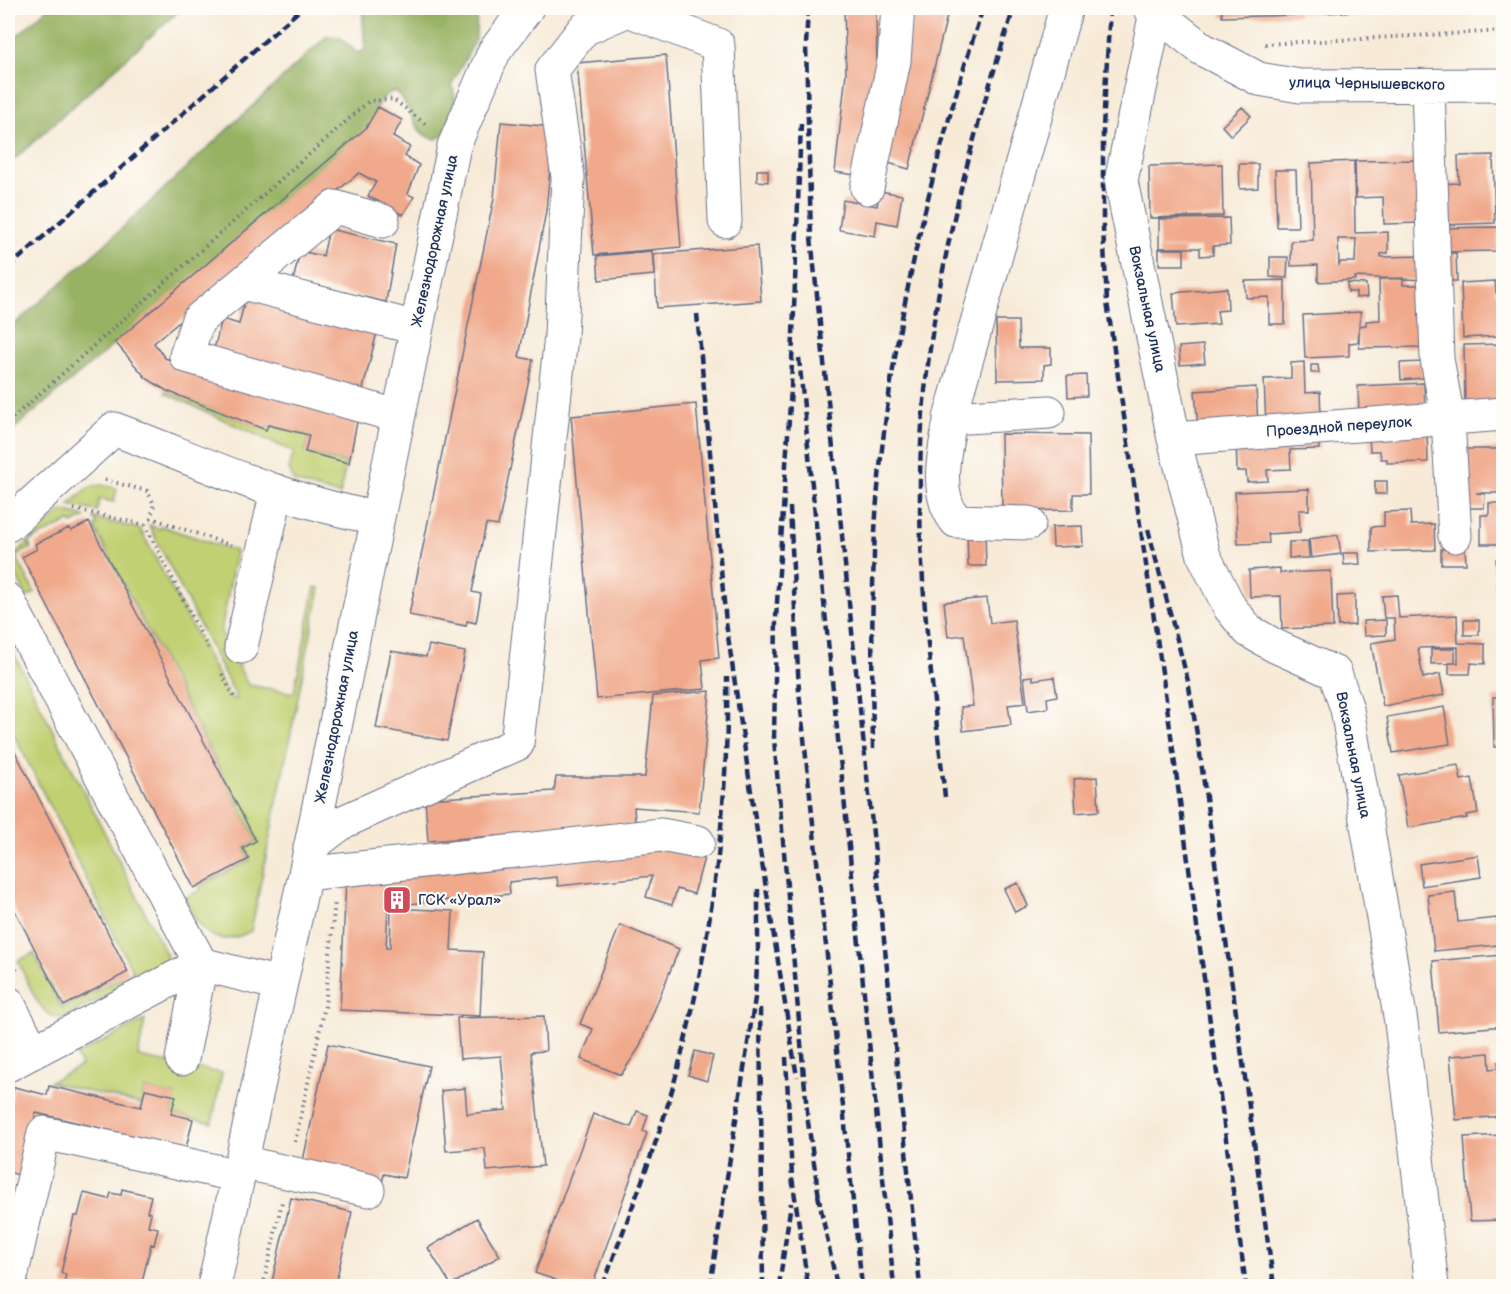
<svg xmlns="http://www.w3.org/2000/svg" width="1511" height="1294" font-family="'Balsamiq Sans',sans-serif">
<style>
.green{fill:#c1d072;stroke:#6e8068;stroke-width:1.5}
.forest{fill:#98b264;stroke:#5a7061;stroke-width:1.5}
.building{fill:#f0a98b;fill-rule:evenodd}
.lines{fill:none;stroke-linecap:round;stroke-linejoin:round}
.minor-casing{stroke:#687088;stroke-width:35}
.path{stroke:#687088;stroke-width:4;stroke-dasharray:1.5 4.5;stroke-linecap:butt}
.minor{stroke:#fff;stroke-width:33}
.rail{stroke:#1b2f5e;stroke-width:4.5;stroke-dasharray:9 4.5;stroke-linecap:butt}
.labels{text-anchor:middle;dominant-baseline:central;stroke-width:4.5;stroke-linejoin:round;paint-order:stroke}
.street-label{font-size:15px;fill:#1b2f5e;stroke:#fdfcf7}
.poi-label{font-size:15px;fill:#1b2f5e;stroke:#fdfcf7;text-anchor:start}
</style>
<rect width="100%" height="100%" fill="#fdfcf7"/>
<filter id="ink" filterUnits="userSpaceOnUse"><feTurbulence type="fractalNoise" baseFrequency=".0167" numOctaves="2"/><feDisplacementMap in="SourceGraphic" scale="12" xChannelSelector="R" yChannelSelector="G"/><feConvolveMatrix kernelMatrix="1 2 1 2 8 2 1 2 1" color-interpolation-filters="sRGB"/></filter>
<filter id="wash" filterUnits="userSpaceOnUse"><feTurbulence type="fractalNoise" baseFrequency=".008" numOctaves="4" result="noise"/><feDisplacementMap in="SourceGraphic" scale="24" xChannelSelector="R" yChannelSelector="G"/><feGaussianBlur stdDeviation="1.35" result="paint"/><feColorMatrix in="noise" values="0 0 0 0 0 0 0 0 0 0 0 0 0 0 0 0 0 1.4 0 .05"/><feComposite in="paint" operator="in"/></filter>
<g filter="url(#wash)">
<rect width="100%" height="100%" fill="#f7ead7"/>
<path class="green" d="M167,391L266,430L268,425L309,435L305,452L346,463L340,495L294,482L289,469L294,452L165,393Z
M101,485L117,488L114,502L100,499L97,511L69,505L88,488Z
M62,511L86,517L72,524L70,521L28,542L31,548L16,556L35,593L27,597L13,569V556Z
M94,518L140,529L230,698L237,699L149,525L160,529L161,526L236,551L221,632L248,685L294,693L315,587L320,588L251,931C212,951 201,930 184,898L201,890L200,886L250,860L244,848L257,841L94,527L97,525Z
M8,642L167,956L166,965L62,1018C38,1019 27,978 18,961L34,953L62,1008L133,972L8,723Z
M145,1020L138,1057L222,1073L212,1123L172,1114L175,1096L145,1089L141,1104L49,1082L81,1066L76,1055Z"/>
<path class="forest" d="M48,8H182L8,165V44Z
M362,8H477L476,39L452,84L457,106L443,135L436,139C412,138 412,102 394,91C375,98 376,116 366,131L8,434V330L102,247L327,36L340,37L357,53L365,50Z"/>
<g id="blocks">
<path class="building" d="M844,8H876L877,73L862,176L835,172L846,73Z
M916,8H949L909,169L878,160Z
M1222,8H1298V15L1222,17Z
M1300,8H1366L1367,11L1300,14Z
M1376,8H1411V11H1376Z
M1430,8H1494V10L1430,11Z
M666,55L681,247L594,255L577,63Z
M378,107L402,120L393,137L410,147L405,156L419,165L408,194L414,197L403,215L368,196L376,182L359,173L154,343L165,358L276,398L358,417L349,463L305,452L309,435L268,425L266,430L167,391L146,378L115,342L366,128Z
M1242,107L1251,116L1231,136L1222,126Z
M501,122L554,127L546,211L519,357L533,360L498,526L486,524L472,592L481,594L476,623L467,621L466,626L409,615L494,198Z
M1493,155L1495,223L1439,225L1437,184L1459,183L1458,156Z
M1421,160L1422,223L1384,224L1383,197L1356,198L1355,161Z
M1354,161L1355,233L1388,232V253L1381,254V257L1426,256V280L1355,277V280L1318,282V265L1291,266V241L1313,240L1311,163ZM1338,239H1356L1355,262H1341L1339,265Z
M1222,164L1223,216L1150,218L1149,166Z
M1239,164H1258V188L1240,189Z
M757,170H768V182L757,181Z
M1275,170H1296L1298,227H1277Z
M880,191L902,195L897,225L877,221L875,236L839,230L843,200L877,206Z
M1229,218L1230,245L1213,246V255L1200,256V248H1159V219Z
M1498,227V251L1437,252L1436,228Z
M329,229L396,244L386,302L293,281L300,251L323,256Z
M757,246L761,301L657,308L654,254Z
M1159,249H1184V265H1159Z
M652,251L654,275L599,280L597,256Z
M1440,253H1456L1457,281H1441Z
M1270,257H1288L1287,278L1270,277Z
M1403,278V285H1427L1428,347L1359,348V326L1366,325V321L1380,320L1379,279Z
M1285,280V324H1269V297L1246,298L1245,281Z
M1495,281L1496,293H1503V333H1498V336L1463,338L1461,283Z
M1347,283L1366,284L1367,297L1356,298V292H1348Z
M1227,288L1228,310L1217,311L1219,324L1176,327L1173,293Z
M246,296L377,332L362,393L214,349L222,319L239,324Z
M1361,312L1358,342L1349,343V356L1305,358L1303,315Z
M996,321H1018L1019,348H1051V364L1044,365V379L997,380Z
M1502,344L1503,408L1465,404L1464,345Z
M1203,345L1205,363L1180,365L1179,347Z
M1304,362L1305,393L1320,392L1321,417L1266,426L1264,379L1291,378V363Z
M1423,362V378L1401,380L1400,363Z
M1311,365H1318L1319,373H1311Z
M1086,375L1087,396L1068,397L1067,376Z
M1424,383L1425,413L1359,416L1358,386Z
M1256,387L1258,425L1198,429L1195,391Z
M696,404L719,658L702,660L705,689L597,699L571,416Z
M1498,419H1503V447H1498Z
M1427,430L1428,462L1387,463V459H1381L1380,451H1370L1369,433Z
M1001,434L1088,435L1089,494H1073V510L1002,511Z
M1319,434V449L1290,450L1291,469L1267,470L1268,481L1247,482L1246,471H1237L1236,437Z
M1461,449H1503V493H1476L1485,494L1484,508H1462Z
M1375,481H1387V494H1375Z
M1309,489V510H1299L1300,532L1268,534L1269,543L1238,544L1235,492Z
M1489,503H1503V544H1481V515H1489Z
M1410,511L1411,525L1434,524L1435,550L1371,552V527L1384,526V512Z
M89,522L256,841L243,848L249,859L194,888L22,557L37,549L35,544L69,528L71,531Z
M1082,526L1083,546L1053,547L1052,527Z
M967,531H985L986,566H968Z
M1338,535L1341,554L1311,558L1309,539Z
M1308,541L1309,558H1289V542Z
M1465,548L1466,564H1441V549Z
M1343,553H1359L1360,564L1344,565Z
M1503,558V619H1499L1496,559Z
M1280,568V573L1331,571L1333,627L1282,629L1281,596L1250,597L1249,570Z
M1355,595V625L1338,626L1337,596Z
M1397,595L1399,618L1457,615L1458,643L1485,644V664L1471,663L1470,674H1449V663H1458V647L1418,648L1423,678L1440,674L1444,695L1383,706L1371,643L1395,639L1394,618H1384L1382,596Z
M987,598L990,623L1014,620L1025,703L1008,705L1011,725L963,731L961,707L973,706L964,635L948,637L944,602Z
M1386,620V635L1364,636L1363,621Z
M1464,620H1479V635H1464Z
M429,645L465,652L447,741L376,728L391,651L426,657Z
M1431,649H1455V663L1431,664Z
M1033,676V680L1054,677L1057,696L1047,698L1048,708L1028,711L1024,677Z
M710,691L699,812L634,807L635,824L618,827L428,841L425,799L554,791L556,777H645L653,696Z
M1493,697H1503V779H1499V747H1494Z
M1444,707L1450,744L1393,753L1387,717Z
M8,738L128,972L64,1006L8,897Z
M1458,765L1461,780L1472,778L1478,813L1466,815L1467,818L1408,828L1399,775Z
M1097,777L1099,811L1076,813L1074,779Z
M661,848L704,858L694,894L677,889L672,905L646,897L652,876L558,886L557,877L509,882L510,894L388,906L386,948H390L391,908L453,911L451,950L483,952L480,1016L340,1010L346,879Z
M1478,855L1481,877L1422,886L1419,864Z
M1018,883L1028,906L1015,912L1004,889Z
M1455,892L1458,922L1497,918V921L1503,920V950L1498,951V945L1434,951L1428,895Z
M620,925L679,949L639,1048L621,1075L581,1059L593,1029L580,1024Z
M1503,955V1026L1439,1032L1433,961Z
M544,1016L546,1051L531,1052L543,1166L487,1171L485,1148L446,1151L441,1091L465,1088L467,1114L506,1110L501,1056L460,1059L457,1018Z
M328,1044L429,1066L404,1178L384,1174L381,1188L301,1170Z
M695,1051L713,1056L707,1081L688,1075Z
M1489,1053L1490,1069L1499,1068L1498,1062L1503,1061V1082H1500L1498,1071L1502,1116L1456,1120L1450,1056Z
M49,1086L141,1107L145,1089L176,1096L171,1114L193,1119L186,1148L36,1113L22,1176L8,1172V1116L14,1087L47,1095Z
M637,1111L648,1115L643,1131L647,1133L592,1286H573L535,1273L593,1114L631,1127Z
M1503,1135V1220L1470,1221L1464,1137Z
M122,1189L151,1196L147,1212L151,1213L148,1226L158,1228L154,1245L151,1244L141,1286H63L66,1275L61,1273L74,1216H78L84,1193L109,1199L111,1193L121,1195Z
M291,1198L352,1212L335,1286H271Z
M477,1218L500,1256L451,1285L428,1248Z"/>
</g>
</g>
<g filter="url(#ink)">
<use href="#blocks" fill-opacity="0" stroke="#687088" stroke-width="1.5"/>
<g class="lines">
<g class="minor-casing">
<path id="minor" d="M1150,8L1202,49L1259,79L1300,86L1504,85
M1156,12L1121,181L1174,439L1204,556L1230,608L1249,631L1275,646L1335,673L1347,709L1401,1022L1432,1286
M1428,86L1437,359L1448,419L1455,536
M867,188L894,61L898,8
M383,221L335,207L243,283L416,328
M243,283L198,320L186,356L397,416
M950,418L1049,412
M1174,439L1504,414
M1029,523L956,521C932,492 946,445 952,411L1066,8
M8,525L114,429C200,461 286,502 377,518
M8,600L201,964L182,1059
M241,647L277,491
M310,847L343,822L517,744L561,336L568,177L552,70L584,29L628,10L718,45L725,221
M305,874L661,835L698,842
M8,1003L33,1051
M8,1065L201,964L280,984
M241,1162L368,1190
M9,1286L44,1133L239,1176
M214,1286L305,874L454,146L494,52L527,8"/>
</g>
<path class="path" d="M1265,44L1504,31
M8,422L369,101L393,99L428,126
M105,480L147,491L154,504L151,518L233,546
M74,509L145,525L208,648
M8,564L9,555
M222,674L234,697
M8,953L18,973
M295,1142L325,1006L335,901
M263,1286L282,1202"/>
<use href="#minor" class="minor"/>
<path class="rail" d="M808,8L806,45L811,237L920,1286
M1110,8L1103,127V228L1107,302L1166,699L1246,1286
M801,123L791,388L776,618L774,739L808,1122L820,1204
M8,268L302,8
M697,314L726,623L759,845L797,1077
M799,358L894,1286
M790,507L799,691L862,1286
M1148,529L1188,681L1198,740L1274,1286
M873,749C872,666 871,583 877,500C890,338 932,161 983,8
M945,797C931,674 914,550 922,426C932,283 969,144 1014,8
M760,1008L763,1286
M786,1057L792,1177L808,1286
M818,1195L837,1286
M603,1286C628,1216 658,1145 677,1072C711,944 729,810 727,677
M710,1286L755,998L758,951V887
M779,1286L791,1203"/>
</g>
</g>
<defs>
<g id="building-square" transform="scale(1.5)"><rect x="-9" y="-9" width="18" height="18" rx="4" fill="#d1495b" stroke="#fdfcf7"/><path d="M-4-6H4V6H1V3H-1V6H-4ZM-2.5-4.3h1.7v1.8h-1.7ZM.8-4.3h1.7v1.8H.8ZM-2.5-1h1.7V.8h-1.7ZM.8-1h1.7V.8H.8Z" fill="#fff"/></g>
</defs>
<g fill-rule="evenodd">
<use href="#building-square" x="397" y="900"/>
</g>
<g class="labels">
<g class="street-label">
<text transform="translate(1367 84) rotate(1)">улица Чернышевского</text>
<text transform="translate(435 241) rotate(-78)">Железнодорожная улица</text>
<text transform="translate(1147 309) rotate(78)">Вокзальная улица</text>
<text transform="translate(1339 427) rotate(-4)">Проездной переулок</text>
<text transform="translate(337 717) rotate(-79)">Железнодорожная улица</text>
<text transform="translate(1353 755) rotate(79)">Вокзальная улица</text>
</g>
<g class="poi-label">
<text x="418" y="900">ГСК «Урал»</text>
</g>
</g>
<rect width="1511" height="1294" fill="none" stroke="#fdfcf7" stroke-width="30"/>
</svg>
